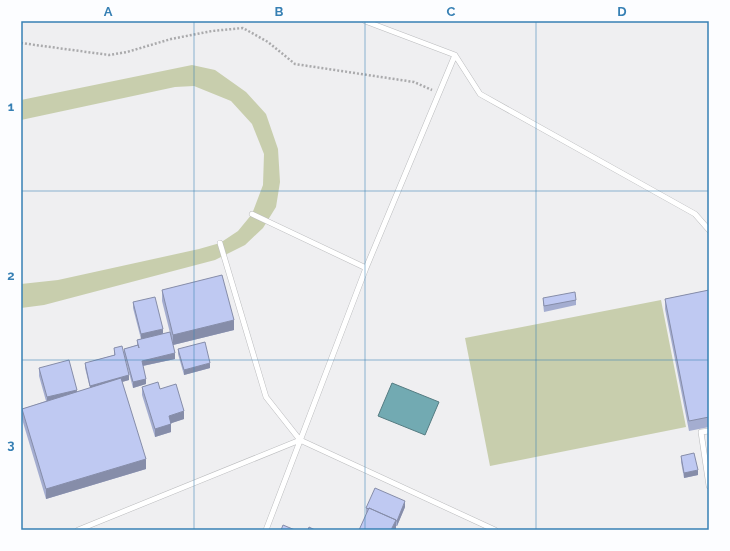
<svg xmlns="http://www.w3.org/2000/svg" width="730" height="551" font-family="Raleway,sans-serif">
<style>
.green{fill:#c8cead}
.water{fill:#72aab2;stroke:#557c82}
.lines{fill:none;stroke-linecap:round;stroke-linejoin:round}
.service-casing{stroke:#bbbcbe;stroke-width:6}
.path{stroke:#aaaaac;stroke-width:2.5;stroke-dasharray:2 2;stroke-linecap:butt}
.service{stroke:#fff;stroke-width:5}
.wall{fill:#a4add0}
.shaded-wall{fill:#868da9}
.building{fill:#bfc9f2;stroke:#868da9}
.grid{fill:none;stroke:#3780b4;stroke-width:1;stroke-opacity:0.55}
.neatline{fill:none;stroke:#3780b4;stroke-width:1.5}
.grid-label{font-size:13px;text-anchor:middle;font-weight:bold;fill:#3780b4}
</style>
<rect width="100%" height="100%" fill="#efeff1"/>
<path class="green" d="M192,65L215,70L246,92L266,114L278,149L280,182L276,207L263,228L245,245L215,260L44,305L21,308V284L58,280L199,249L220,243L238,231L252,214L263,185L264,154L252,124L231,101L194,86L175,87L21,120V100Z
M661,300L686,427L490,466L465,338Z"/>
<path class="water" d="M392,383L439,402L425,435L378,416Z"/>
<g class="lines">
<g class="service-casing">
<path id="service" d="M365,21L455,55L480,94L695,214L709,230
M252,214L366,268
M220,243L266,397L300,440L495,530
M709,431L701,432L709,486
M78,530L300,440
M266,530L366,268L455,55"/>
</g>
<path class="path" d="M21,43L109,55L127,52L171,39L212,31L243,28L268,42L295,64L414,82L432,90"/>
<use href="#service" class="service"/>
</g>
<path class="wall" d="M162,290L234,330L173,345L162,301Z
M709,290V427L689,431L665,309V299Z
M543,298L576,300V305L544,312L543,303Z
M133,302L163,334L175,359L143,366L146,384L133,388L124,354V349L137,345V340L141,339L133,308Z
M114,348L129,380L122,382L146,469L46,499L22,419V409L46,401L39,376V368L77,392L90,388L85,368V363L114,355Z
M178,349L210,368L184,375L178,354Z
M142,387L160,389L184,419L171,423V432L155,437L142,395Z
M681,456L698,475L684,478L681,462Z
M405,507L397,526H396V530L366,513V508Z"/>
<path class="shaded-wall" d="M234,320V330L173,345V335Z
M163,329V334L141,339V334Z
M175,353V359L142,366V361Z
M210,363V368L184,375V370Z
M129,375V380L90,391V386Z
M146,379V384L133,388V382Z
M77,390V398L47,405V397Z
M184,411V419L169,424V416Z
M171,424V432L155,437V429Z
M146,459V469L46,499V489Z
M698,470V475L684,478V473Z
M405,501V507L397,526V521Z
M396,520V530H391Z"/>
<path class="building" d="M222,275L234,320L173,335L162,290Z
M709,290V417L689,421L665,299Z
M575,292L576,300L544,306L543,298Z
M155,297L163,329L141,334L133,302Z
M170,332L175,353L142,361L146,379L133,382L124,349L138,345L139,348L137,340Z
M205,342L210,363L184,370L178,349Z
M122,346L129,375L90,386L85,363L115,355L114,348Z
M69,360L77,390L47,397L39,368Z
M121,378L146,459L46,489L22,409Z
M158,382L160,389L176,384L184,411L169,416L171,424L155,429L142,387Z
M694,453L698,470L684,473L681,456Z
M375,488L405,501L397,521H396V520L369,508V509L366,508Z
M369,508L396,520L391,530H359Z
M283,525L295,530H281Z
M309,527L315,530H308Z"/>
<path class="grid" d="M194,21V530M365,21V530M536,21V530M21,191H709M21,360H709"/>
<rect width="730" height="551" fill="none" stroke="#fcfdff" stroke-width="44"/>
<rect x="22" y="22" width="686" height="507" class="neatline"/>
<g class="grid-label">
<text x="108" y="16">A</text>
<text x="279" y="16">B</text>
<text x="451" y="16">C</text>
<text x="622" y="16">D</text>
<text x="11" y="111">1</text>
<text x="11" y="280">2</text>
<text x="11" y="449">3</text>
</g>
</svg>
